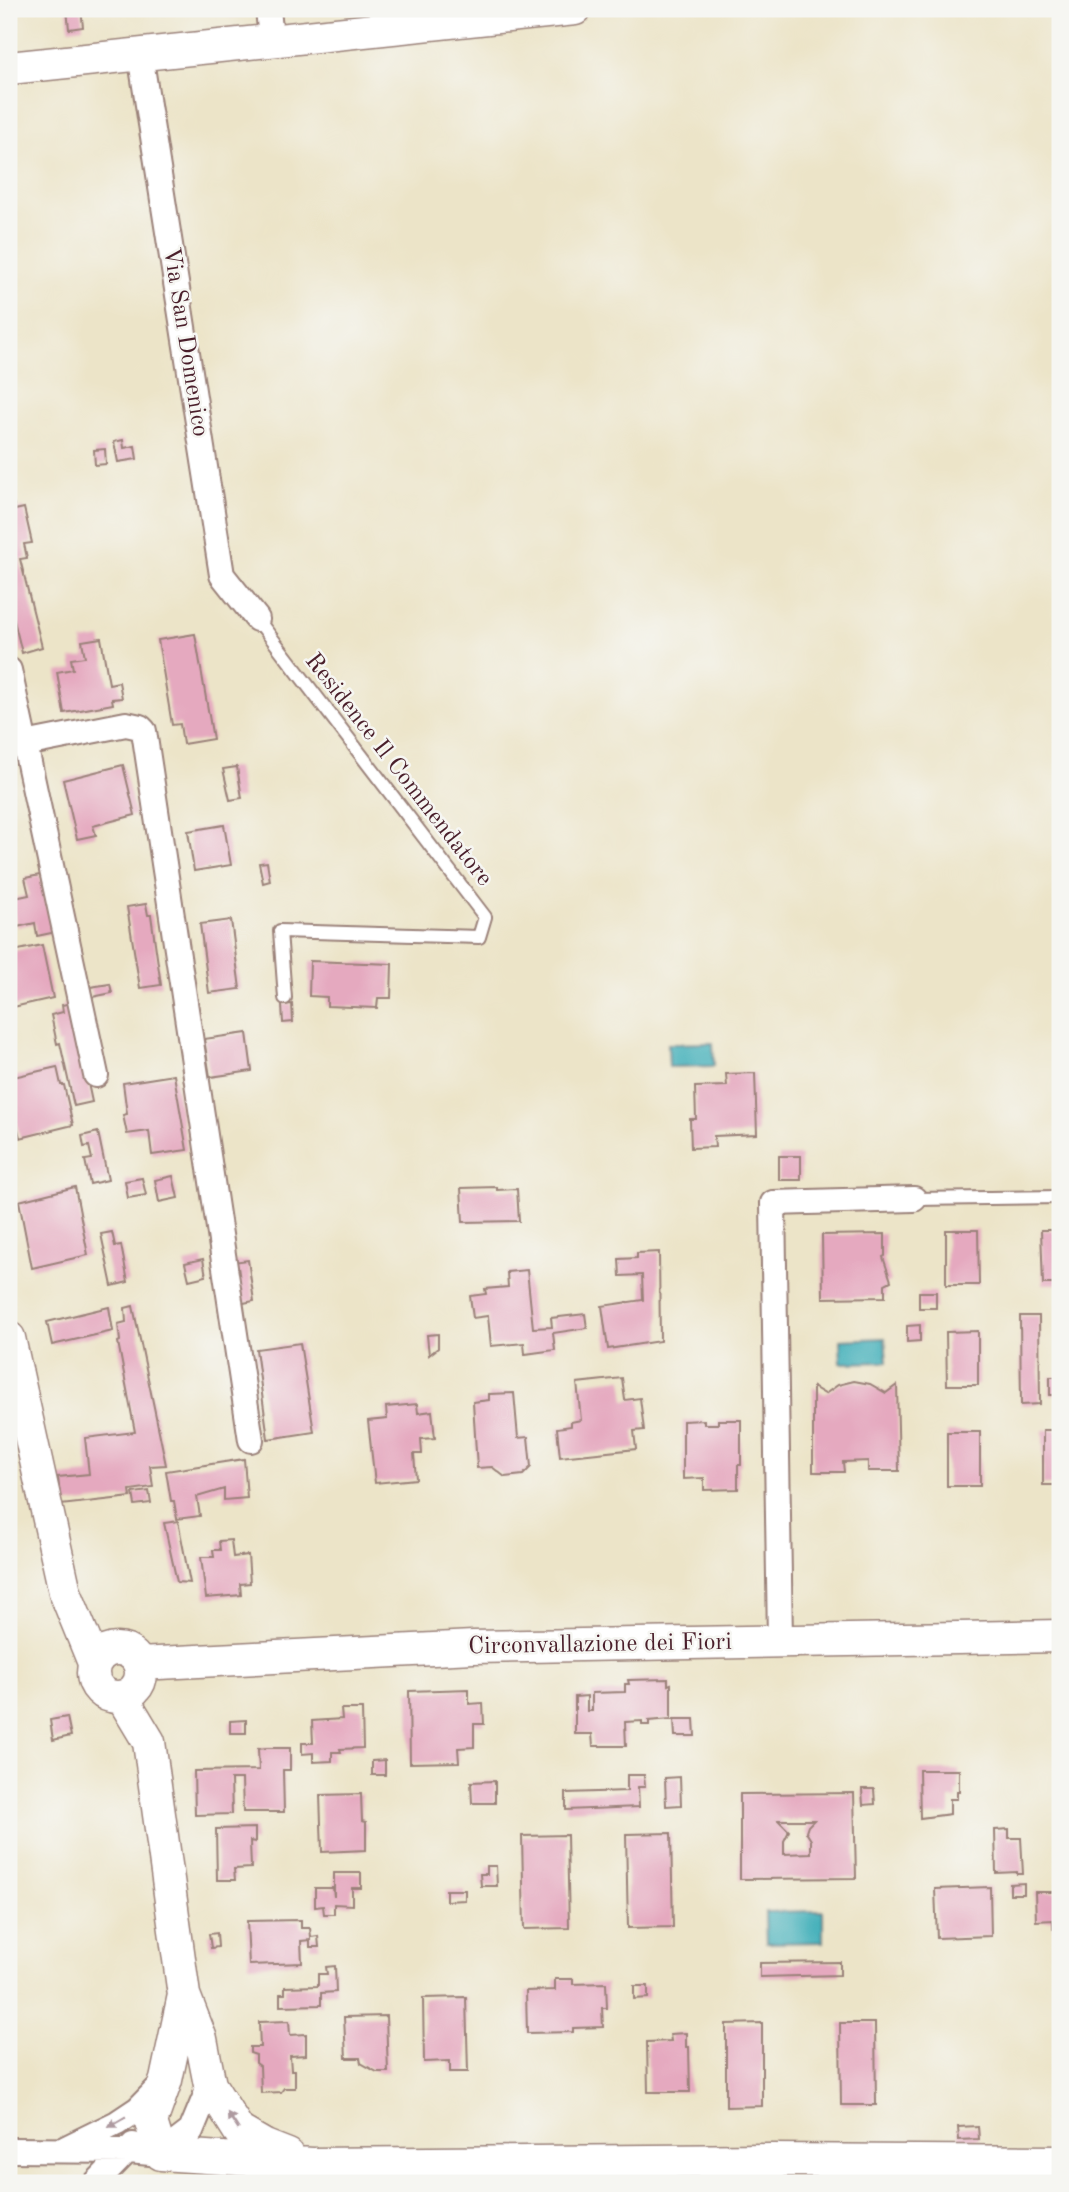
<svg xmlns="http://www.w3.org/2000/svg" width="1069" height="2192" font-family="'Old Standard TT',serif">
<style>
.water{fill:#3cadb8;stroke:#436672;stroke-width:2}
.building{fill:#e5a9bf;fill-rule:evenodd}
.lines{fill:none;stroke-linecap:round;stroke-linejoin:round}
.service-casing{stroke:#9b827a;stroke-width:16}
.minor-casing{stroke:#9b827a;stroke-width:28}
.tertiary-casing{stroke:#9b827a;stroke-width:35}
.service{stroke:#fff;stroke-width:12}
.minor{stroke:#fff;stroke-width:24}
.tertiary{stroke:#fff;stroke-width:32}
.oneway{fill:#ae9aa0}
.labels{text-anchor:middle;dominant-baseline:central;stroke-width:5;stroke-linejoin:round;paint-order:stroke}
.street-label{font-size:24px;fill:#4a1f2b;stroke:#f6f6f2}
</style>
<rect width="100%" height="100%" fill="#f6f6f2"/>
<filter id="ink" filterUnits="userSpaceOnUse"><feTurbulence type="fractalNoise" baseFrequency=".0143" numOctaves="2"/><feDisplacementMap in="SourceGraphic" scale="14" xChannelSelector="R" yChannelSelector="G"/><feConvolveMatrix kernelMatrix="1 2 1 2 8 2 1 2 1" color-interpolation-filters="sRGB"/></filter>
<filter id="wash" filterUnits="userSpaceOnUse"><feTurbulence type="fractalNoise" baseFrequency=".00686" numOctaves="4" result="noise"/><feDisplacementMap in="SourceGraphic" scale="28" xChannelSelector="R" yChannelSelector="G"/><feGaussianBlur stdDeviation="1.57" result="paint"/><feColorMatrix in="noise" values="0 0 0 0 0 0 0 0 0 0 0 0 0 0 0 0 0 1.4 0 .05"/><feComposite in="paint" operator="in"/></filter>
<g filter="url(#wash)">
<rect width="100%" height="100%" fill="#ece4c8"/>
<path class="water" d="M713,1043L714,1066L669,1067L668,1044Z
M885,1338L887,1362L841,1363L840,1340Z
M823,1911V1942L766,1943L765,1912Z"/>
<g id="blocks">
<path class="building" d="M67,9H81L83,27L69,29Z
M229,9H252V15L229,17Z
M123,440L124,448L135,446L137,459L118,462L114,442Z
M105,449L106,464L95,465L94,450Z
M10,490L15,510L24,508L32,543L24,544L27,558L20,559L42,647L22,653L9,600Z
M195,634L213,739L183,744L180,724L172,725L158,640Z
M101,638L109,684L119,682L122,698L112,699L113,704L64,713L57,672L73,669L71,659L85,657L82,641Z
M123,765L135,815L93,826L96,835L77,839L63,780Z
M237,767L242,798L230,800L223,769Z
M224,825L231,865L194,871L188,831Z
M267,862L270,881L263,883L259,863Z
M40,875L50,919L54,918L56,932L37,936L35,923L17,927L10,899L29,895L25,878Z
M146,904L148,915H151L161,985L140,988L127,907Z
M231,920L240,989L209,993L200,924Z
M42,945L53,998L9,1008V952Z
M310,961L392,964L391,998H378L377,1008L327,1006V997L309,996Z
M110,984L112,993L92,997L90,987Z
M71,1003L92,1102L74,1106L60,1043L57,1044L51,1015L63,1012L62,1005Z
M292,1004L293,1022L283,1023L282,1005Z
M247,1033L252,1071L210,1077L204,1039Z
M57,1067L61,1085H64L73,1125L20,1138L9,1090V1078Z
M755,1073L757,1134L714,1136L715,1147L691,1148L690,1119H696L695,1087L727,1086L726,1074Z
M174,1075L187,1150L152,1155L149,1131L127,1134L123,1115L127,1114L123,1083Z
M98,1132L108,1180L90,1184L85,1160L92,1159L89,1146L84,1147L82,1136Z
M779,1156H801V1180H779Z
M173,1176L178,1198L159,1202L155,1180Z
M142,1178L146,1195L128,1198L125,1181Z
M75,1187L88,1255L32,1268L19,1201Z
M497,1187V1190L517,1189L519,1221L463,1222L461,1188Z
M946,1230H978L979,1285H946Z
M1041,1230H1060V1284H1043Z
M112,1232L115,1246L121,1245L128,1282L112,1286L101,1234Z
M885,1234V1256L883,1257L891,1281L885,1284V1297L823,1298L822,1235Z
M659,1252L660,1341L608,1349L602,1306L643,1300L642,1275L620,1276L619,1259L637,1258V1253Z
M203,1259L206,1276L189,1280L185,1263Z
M248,1260L254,1301L238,1304L232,1262Z
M527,1270L533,1328L552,1327L551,1318L585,1314L587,1328L553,1333L555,1350L525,1354L524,1343L491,1346L488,1316L473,1318L470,1296L486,1294L485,1289L508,1287L507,1272Z
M919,1292H936V1308H919Z
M133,1306L166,1465L150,1466L153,1487L130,1490L131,1497L61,1505L58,1477L89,1474L85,1438L135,1432L118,1342L120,1341L118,1324L126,1322L125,1308Z
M109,1307L113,1331L52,1345L47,1322Z
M1020,1316H1039L1040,1404L1021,1405Z
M920,1325V1341L907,1342V1326Z
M978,1331V1385H947L946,1332Z
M438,1334V1348L429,1355L427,1335Z
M300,1343L314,1432L268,1439L256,1349Z
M1050,1377H1060V1395H1050Z
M622,1378L625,1400L640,1398L644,1430L634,1431L636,1449L560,1457L557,1428L571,1426V1422L581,1420L577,1383Z
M854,1381L870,1384L886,1393L897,1385L899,1471H868V1461L843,1462L844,1472H813V1387L825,1394L838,1385Z
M514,1393L518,1438L528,1437L531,1467L523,1475L505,1477L492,1467L477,1468L473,1402L489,1400V1394Z
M417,1404L418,1413L432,1411L435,1438L421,1439L422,1454H414L416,1479L375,1483L368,1421L387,1419L386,1407Z
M704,1420V1424H718V1420H741V1465H738V1489L704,1490V1478L683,1479V1421Z
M1043,1430H1060V1485H1043Z
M947,1432H980V1486H947Z
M244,1459L247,1498L224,1500V1489L197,1497L200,1516L177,1519L174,1501H171L166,1471Z
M149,1491L151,1503L135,1505L133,1493Z
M178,1521L190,1583L177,1582L164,1523Z
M231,1540L233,1557L248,1555L250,1583L240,1584L241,1595L206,1598L201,1557H214L213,1550H220L219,1541Z
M668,1679V1685L671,1684V1719L649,1721V1725H642V1721L625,1722L626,1746H593L592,1734H575V1697L587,1696V1711H592V1693L625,1692V1684H629L628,1680Z
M469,1689V1704L483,1703L484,1724H474V1747L458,1748L459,1762L410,1763L409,1691Z
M341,1709H362L363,1748L340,1749L341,1752H332V1761L313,1762V1753L302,1754V1743H313L312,1721L342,1719Z
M67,1717L71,1736L53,1740L50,1720Z
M674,1719H694L695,1736H675Z
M246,1720V1733H230V1721Z
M267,1748H290V1770H283L284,1812H243L242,1779H231L232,1814L195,1815L194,1771L259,1770L258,1749Z
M385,1760V1775H372V1761Z
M919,1770H959V1791H957V1799H950V1814L920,1818Z
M627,1775H644L645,1787H638L639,1807L566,1810V1793L627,1791Z
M680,1777L681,1805L666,1806L665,1778Z
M495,1781V1803H472L471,1782Z
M862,1789H874L875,1804L863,1805Z
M854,1793L856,1878L740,1879V1794ZM778,1820H814L808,1826L806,1832L811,1840V1853L784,1854V1841L789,1831Z
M361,1794L362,1821L366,1822V1850L322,1852L320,1795Z
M255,1828V1842L250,1841L251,1868L234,1869L235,1880H217L216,1829Z
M1009,1829V1838H1021L1023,1874H1017V1872L996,1873L995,1830Z
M671,1833L673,1927L628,1928L626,1834Z
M567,1835L569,1928L524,1929L522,1836Z
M487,1866H496L497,1886H481L480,1874H487Z
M334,1873H361V1888H352V1905L334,1904V1914H324L323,1906L315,1907V1888H333L334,1897Z
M1024,1883V1894H1010V1884Z
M990,1887L991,1936L937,1938L935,1889Z
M446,1890H465V1900L446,1901Z
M1035,1892H1060V1929H1053V1920L1036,1921Z
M301,1920V1928H310L311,1937L318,1936L319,1947H310V1940L301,1941L302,1963L249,1965L247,1921Z
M217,1933L218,1947L211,1948L209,1934Z
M840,1962V1975L760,1977V1963Z
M335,1966L336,1992L321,1993V2005L280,2006V1994H285V1987L318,1986V1974H327L326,1967Z
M555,1979H573V1984L606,1983L607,2008H602L603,2027L573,2028V2032L527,2033L526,1991L555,1990Z
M634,1986H648V1998L634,1999Z
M466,1997L468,2072H450V2061L424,2062L423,1998Z
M386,2016L388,2072H377L361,2063L360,2058H346L344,2017Z
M289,2021L290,2035L306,2034V2055L290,2056L291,2070H295V2088H284L281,2092L261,2093L260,2066L256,2063V2055L250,2053V2047H260L259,2022Z
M762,2023V2106L726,2107V2024Z
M840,2023H875L876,2105H841Z
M686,2033V2047H689L690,2092H648L647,2042L671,2041L670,2034Z
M978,2126L979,2139L959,2140L958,2127Z
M9,2178H36V2183H9Z"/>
</g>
</g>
<g filter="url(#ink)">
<use href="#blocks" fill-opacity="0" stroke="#9b827a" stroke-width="2"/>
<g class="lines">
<g class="service-casing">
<path id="service" d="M257,619L485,917L479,937L280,931L285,998
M914,1199L1060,1197"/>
</g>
<g class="minor-casing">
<path id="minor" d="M268,9L271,40
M140,54L222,575L257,619
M9,670L96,1075
M25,744L126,724L140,727L144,731L251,1440
M780,1640L773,1203L914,1199
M66,2148L117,2123L138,2109L163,2083
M9,2150L129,2151L161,2154L191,2131L210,2085
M770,2160L772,2183
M96,2183L133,2145"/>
</g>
<g class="tertiary-casing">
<path id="tertiary" d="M9,68L575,9
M9,1338L65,1592L94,1663
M93 1673a24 24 0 1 1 48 0a24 24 0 1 1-48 0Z
M139,1664L473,1647L1060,1636
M122,1697L149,1742L184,1995L201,2039L210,2085L239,2131L265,2146L288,2155
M184,1995L166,2080L151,2122L161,2154L312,2164L770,2160L1060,2162"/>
</g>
<use href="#service" class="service"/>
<use href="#minor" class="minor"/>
<use href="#tertiary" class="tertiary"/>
</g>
<defs><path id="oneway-solid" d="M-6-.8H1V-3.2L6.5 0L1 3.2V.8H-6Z" transform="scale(1.75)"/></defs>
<g class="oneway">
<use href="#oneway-solid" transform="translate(233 2121) rotate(-123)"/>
<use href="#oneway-solid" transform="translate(117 2122) rotate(150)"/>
</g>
</g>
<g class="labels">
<g class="street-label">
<text transform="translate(185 342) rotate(81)">Via San Domenico</text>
<text transform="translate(398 770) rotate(52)">Residence Il Commendatore</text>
<text transform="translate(600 1645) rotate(-1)">Circonvallazione dei Fiori</text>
</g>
</g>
<rect width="1069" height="2192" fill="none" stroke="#f6f6f2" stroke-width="35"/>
</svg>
